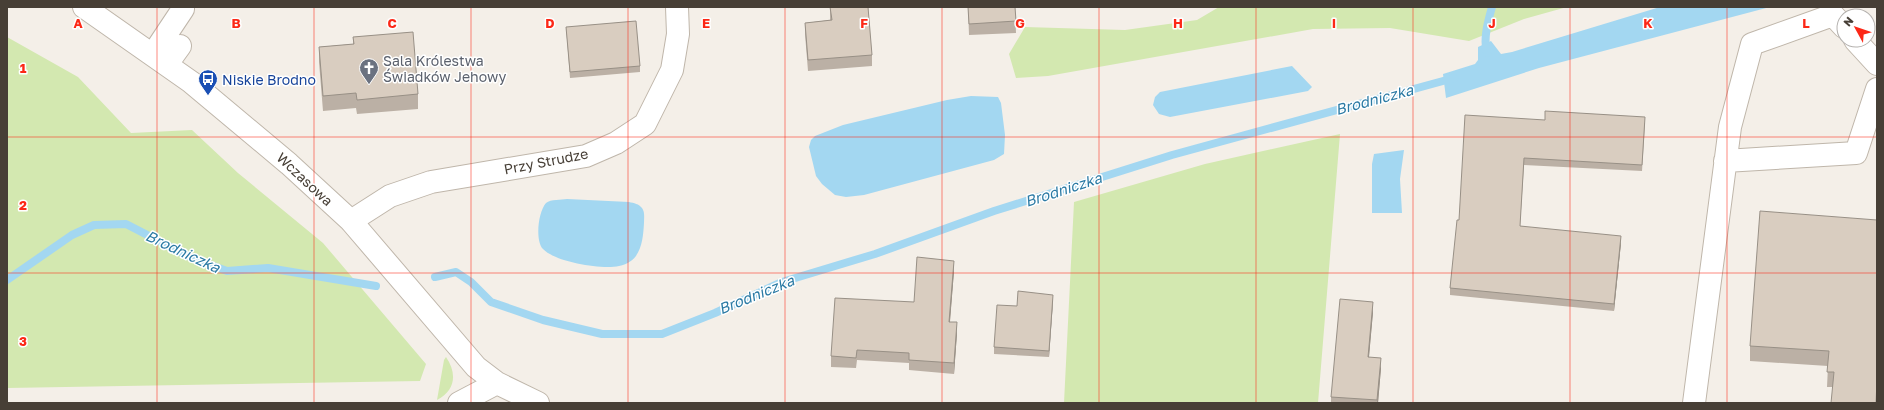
<svg xmlns="http://www.w3.org/2000/svg" width="1884" height="410" font-family="'Golos Text',sans-serif">
<style>
.green{fill:#d3e8b0}
.water{fill:#a3d7f1}
.lines{fill:none;stroke-linecap:round;stroke-linejoin:round}
.stream{stroke:#a3d7f1;stroke-width:8}
.minor-casing{stroke:#bfb6aa;stroke-width:24}
.minor{stroke:#fff;stroke-width:22}
.wall{fill:#bbb0a5}
.shaded-wall{fill:#989086}
.building{fill:#d9cdc0;stroke:#989086}
.grid{fill:none;stroke:#fc2817;stroke-width:1;stroke-opacity:0.55}
.labels{text-anchor:middle;dominant-baseline:central;stroke-width:3;stroke-linejoin:round;paint-order:stroke}
.worship-label{font-size:14px;fill:#5b616d;stroke:#fff;text-anchor:start}
.transit-label{font-size:14px;fill:#164399;stroke:#fff;text-anchor:start}
.street-label{font-size:14px;fill:#473f36;stroke:#fff}
.water-label{font-size:15px;font-style:italic;fill:#2b7aa4;stroke:#fff}
.grid-label{font-size:13px;text-anchor:middle;font-weight:bold;fill:#fc2817;stroke:#fff;stroke-width:3;stroke-linejoin:round;paint-order:stroke}
</style>
<rect width="100%" height="100%" fill="#f4efe8"/>
<path class="green" d="M1219,7H1567L1524,19L1469,41L1390,28L1313,29L1048,76L1016,78L1009,54L1025,27L1125,30L1197,20Z
M7,37L78,77L131,133L192,130L238,173L323,243L426,364L420,381L7,388Z
M1340,134L1318,403H1064L1074,202L1205,164Z
M446,357C457,373 456,390 437,400L444,360Z"/>
<path class="water" d="M1660,7H1770L1539,68L1446,98L1443,74L1475,64L1478,60V47L1491,41L1501,54L1512,52Z
M1292,66L1312,87L1308,91L1170,117L1159,114L1153,105L1155,97L1160,92Z
M971,96L998,97L1001,103L1005,135L1004,154L994,160L864,195L846,197L835,195L822,184L816,176L809,147L811,140L815,136L843,125L947,100Z
M1404,150L1400,179L1402,213H1372V164L1374,154Z
M567,199L629,202C634,203 639,204 642,208C645,212 644,218 644,223C643,241 641,262 619,266C602,270 555,262 543,249C535,241 538,212 546,203C551,199 561,200 567,199Z"/>
<g class="lines">
<path class="stream" d="M1487,53C1483,39 1488,21 1492,7
M435,277L456,272L471,282L491,302L543,320L602,334H662L715,313L782,282L875,254L994,211L1172,155L1454,78
M7,280L72,235L94,225L126,224L194,259L227,271L268,268L376,286"/>
<g class="minor-casing">
<path id="minor" d="M84,7L191,82L289,164L351,221L476,367L497,383L538,403
M1855,40L1877,64
M153,54L183,9
M167,64L180,46
M1725,161L1856,153L1877,89
M351,221L390,196L431,182L586,156L616,143L645,124L672,70L678,34L677,7
M459,403L497,383
M1694,403L1730,127L1752,44L1833,15L1844,27"/>
</g>
<use href="#minor" class="minor"/>
</g>
<path class="wall" d="M830,7L872,55V66L808,71L805,34V23L830,20Z
M968,7H1015L1016,33L969,35Z
M566,27L640,66V72L570,78Z
M353,37L418,94V109L357,114L356,108L323,111L319,62V47L353,44Z
M1545,120L1645,123L1642,171L1524,165L1520,226L1621,243L1614,311L1450,295V288L1459,220Z
M1877,220L1833,387H1827L1828,366L1750,361V346Z
M954,271L950,322L957,333L954,374L909,370V363L857,360L856,368L831,367V356L914,302Z
M1053,301L1049,357L994,354V347L1017,306Z
M1373,312L1369,357L1381,368L1378,403H1331V397Z"/>
<path class="shaded-wall" d="M1621,236V243L1614,311V304Z
M954,261V271L949,332V322Z
M1053,295V301L1049,357V351Z
M1373,302V312L1368,367V357Z
M957,322V333L954,374V363Z
M1381,358V368L1378,403H1377Z"/>
<path class="building" d="M830,7H868L872,55L808,60L805,23L832,20Z
M968,7H1015L1016,21L969,24Z
M636,21L640,66L570,72L566,27Z
M413,32L418,94L357,100L356,93L323,96L319,47L354,44L353,37Z
M1545,111L1645,117L1642,165L1524,158L1520,226L1621,236L1614,304L1450,288L1457,220H1459L1465,115L1545,120Z
M1760,211L1877,220V380L1876,403H1831L1834,372H1827L1829,351L1750,346Z
M917,257L954,261L949,322H957L954,363L909,360V353L857,350L856,358L831,356L835,298L914,302Z
M1018,291L1053,295L1049,351L994,347L997,305L1017,306Z
M1340,299L1373,302L1368,357L1381,358L1377,400L1331,397Z"/>
<path class="grid" d="M157,7V403M314,7V403M471,7V403M628,7V403M785,7V403M942,7V403M1099,7V403M1256,7V403M1413,7V403M1570,7V403M1727,7V403M7,137H1877M7,273H1877"/>
<defs>
<g id="church-pin" transform="scale(1)"><path d="M0 17L-7.5 6A9.5 9.5 0 1 1 7.5 6Z" fill="#6b7280" stroke="#fff"/><path d="M-1.2-6h2.4v3.5h3.3v2.4h-3.3V6h-2.4V-.1h-3.3v-2.4h3.3Z" fill="#fff"/></g>
<g id="bus-pin" transform="scale(1)"><path d="M0 17L-7.5 6A9.5 9.5 0 1 1 7.5 6Z" fill="#1a4fb4" stroke="#fff"/><path d="M-5-6H5V4H4V6H2V4H-2V6H-4V4H-5ZM-3.5-4V0h7V-4ZM-3.5 1.2v1.5H-2V1.2ZM2 1.2v1.5H3.5V1.2Z" fill="#fff"/></g>
</defs>
<g fill-rule="evenodd">
<use href="#church-pin" x="369" y="68"/>
<use href="#bus-pin" x="208" y="79"/>
</g>
<g class="labels">
<g class="worship-label">
<text x="383" y="60">Sala Królestwa<tspan x="383" dy="16">Świadków Jehowy</tspan></text>
</g>
<g class="transit-label">
<text x="222" y="79">Niskie Brodno</text>
</g>
<g class="street-label">
<text transform="translate(546 161) rotate(-11)">Przy Strudze</text>
<text transform="translate(305 179) rotate(43)">Wczasowa</text>
</g>
<g class="water-label">
<text transform="translate(1374 99) rotate(-15)">Brodniczka</text>
<text transform="translate(1063 189) rotate(-18)">Brodniczka</text>
<text transform="translate(183 251) rotate(25)">Brodniczka</text>
<text transform="translate(756 294) rotate(-22)">Brodniczka</text>
</g>
</g>
<g class="grid-label">
<text x="78" y="28">A</text>
<text x="236" y="28">B</text>
<text x="392" y="28">C</text>
<text x="550" y="28">D</text>
<text x="706" y="28">E</text>
<text x="864" y="28">F</text>
<text x="1020" y="28">G</text>
<text x="1178" y="28">H</text>
<text x="1334" y="28">I</text>
<text x="1492" y="28">J</text>
<text x="1648" y="28">K</text>
<text x="1806" y="28">L</text>
<text x="23" y="73">1</text>
<text x="23" y="210">2</text>
<text x="23" y="346">3</text>
</g>
<rect width="1884" height="410" fill="none" stroke="#473f36" stroke-width="16"/>
<g transform="translate(1856 28) rotate(310)"><circle r="19" fill="#ffffff" stroke="#b5b2af"/>
<path d="M0-3L7 15L0 10L-7 15Z" fill="#fc2817"/>
<text y="-6" font-size="11" font-weight="bold" text-anchor="middle" fill="#473f36">N</text>
</g>
</svg>
